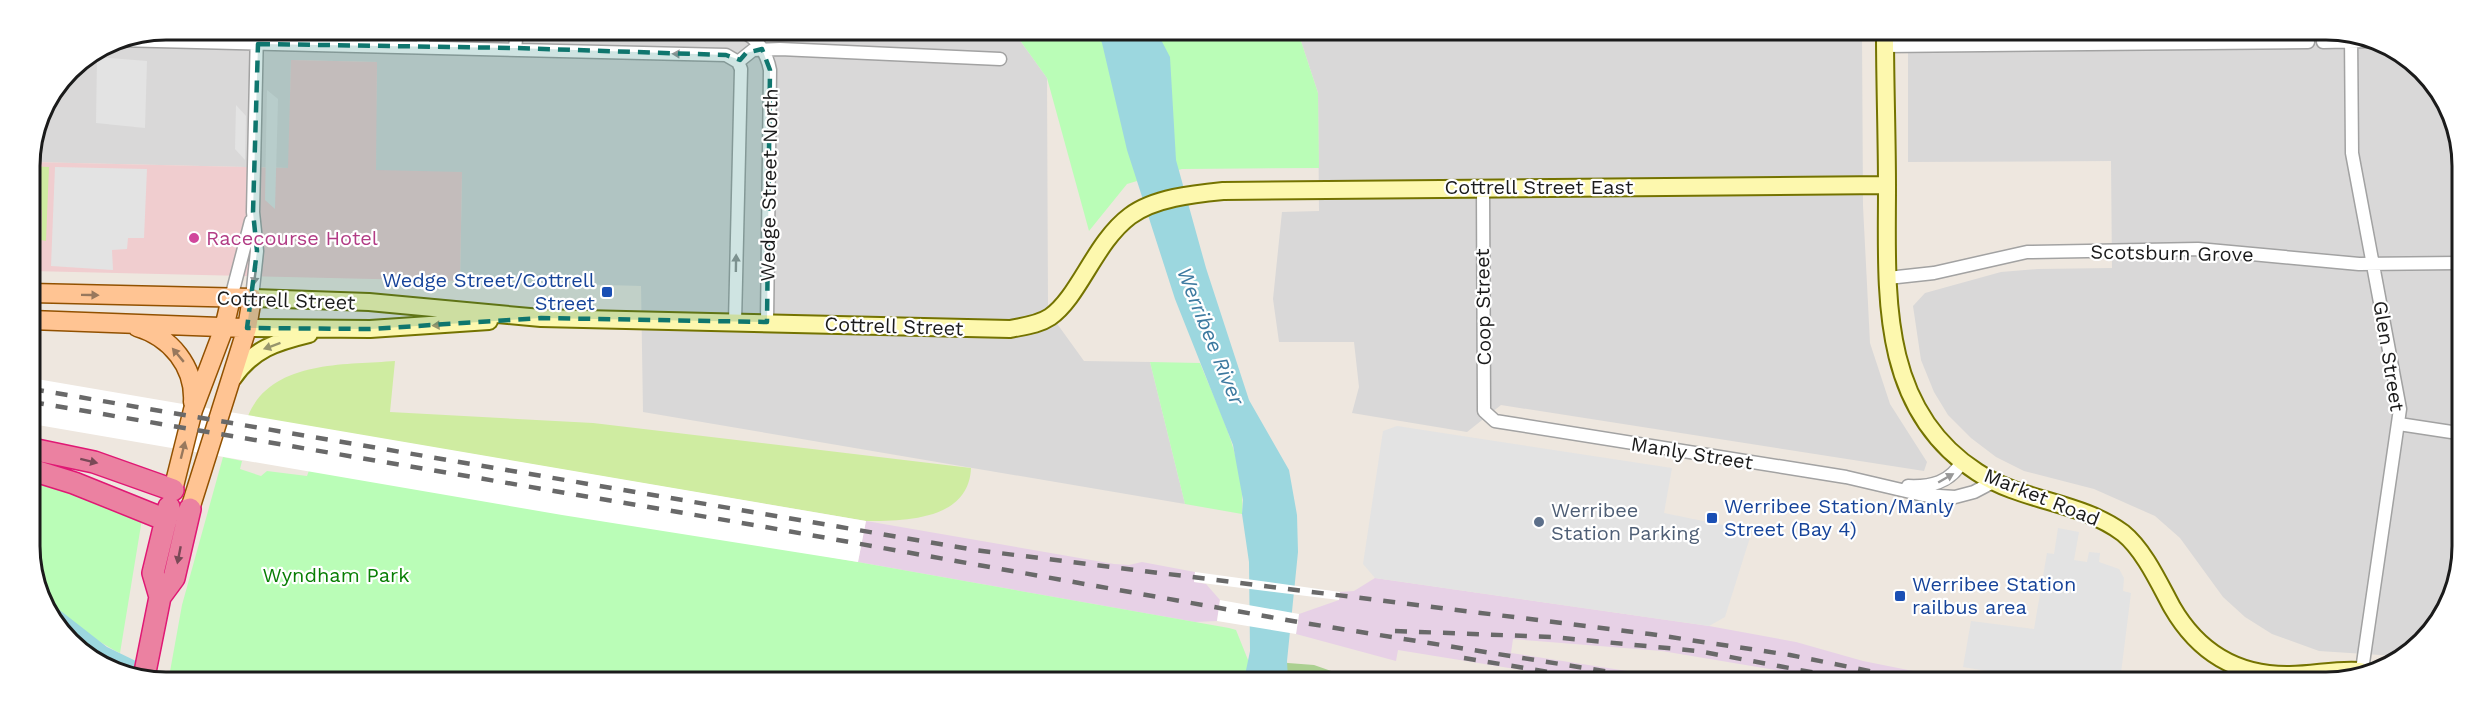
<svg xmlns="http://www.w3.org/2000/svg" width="2492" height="712" font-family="'Work Sans',sans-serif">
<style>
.residential{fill:#d9d8d8}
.commercial{fill:#f0cdcf}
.industrial{fill:#e7d1e6}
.grass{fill:#cfeca1}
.forest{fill:#abd091}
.park{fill:#bafdb7}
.parking{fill:#e3e3e3}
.water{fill:#9cd7df}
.pier{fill:#fff}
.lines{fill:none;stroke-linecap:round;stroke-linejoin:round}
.street-casing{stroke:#a2a2a2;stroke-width:15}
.secondary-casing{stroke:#747300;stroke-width:20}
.primary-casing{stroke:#925100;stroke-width:21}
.highway-casing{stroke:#e01874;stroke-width:24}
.street{stroke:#fff;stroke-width:12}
.secondary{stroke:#fdf8ae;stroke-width:16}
.primary{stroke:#ffc493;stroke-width:18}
.highway{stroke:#eb81a1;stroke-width:21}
.rail{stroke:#696969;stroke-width:4.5;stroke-dasharray:12 12;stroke-linecap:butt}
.oneway{fill:#989898}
.oneway2{fill:#98785d}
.oneway3{fill:#97956c}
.oneway4{fill:#794957}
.marked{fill:#0f766e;fill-opacity:0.2;stroke:#0f766e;stroke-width:4.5;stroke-dasharray:12 8;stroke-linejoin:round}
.hotel-dot{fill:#d1479c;stroke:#fff;stroke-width:2}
.transit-dot{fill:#1a4fb4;stroke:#fff;stroke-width:2}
.service-dot{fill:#5c6f8a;stroke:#fff;stroke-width:2}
.labels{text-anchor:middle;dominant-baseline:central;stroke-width:4.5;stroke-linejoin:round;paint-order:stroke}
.street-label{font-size:20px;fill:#1b1b1b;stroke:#fff}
.hotel-label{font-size:20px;fill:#b23c85;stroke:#fff;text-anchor:start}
.transit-label{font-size:20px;fill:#164399;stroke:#fff;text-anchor:start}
.service-label{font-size:20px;fill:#4e5e75;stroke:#fff;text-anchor:start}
.park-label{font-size:20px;fill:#087e04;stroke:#fff}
.water-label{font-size:21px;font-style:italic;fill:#3d7aa0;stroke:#fff}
.rim{fill:none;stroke:#1b1b1b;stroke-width:3}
</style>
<rect width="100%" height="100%" fill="#eee7df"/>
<path class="residential" d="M167,30L1014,32L1047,78L1048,306L1058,325L1084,361L1150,362L1185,504L643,412L641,286L460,281L462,173L375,171L377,62L291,60L289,168L30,162L41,114L70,70L115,40Z
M1298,32L1862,34L1863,206L1870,343L1890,404L1927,462L1924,471L1501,405L1467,432L1352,413L1359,387L1354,342H1279L1273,299L1282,212L1319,211L1318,93Z
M1908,34L2360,35L2422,70L2459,140L2457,580L2415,648L2396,656L2319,651L2272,634L2245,617L2223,597L2180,538L2155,516L2094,489L2024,471L1996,457L1971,438L1948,415L1934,392L1921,360L1913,306L1925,293L2001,272L2038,269L2112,268L2111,161L1908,162Z"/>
<path class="commercial" d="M291,60L377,62L376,170L462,172L460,281L31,271L30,162L288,168Z"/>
<path class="industrial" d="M866,521L1114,564L1129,565L1142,562L1195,572L1194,582L1206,584L1220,600L1217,621L1195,622L858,562Z
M1375,578L1709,626L1796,642L1863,661L1963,681H1842L1662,651L1513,639L1511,653L1685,680H1583L1398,650L1396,661L1296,634L1299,614L1339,600L1340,592L1354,591Z"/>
<path class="grass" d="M30,166L49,167L46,241L41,240L42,210L31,209Z
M395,361L390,412L593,423L971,468C969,520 906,521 866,521L248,416C271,360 345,365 395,361Z"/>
<path class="forest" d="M1275,662L1314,665L1357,680H1224L1248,667Z"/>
<path class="park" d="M1014,32H1298L1318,93L1319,168L1182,169L1137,181L1127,184L1089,231L1047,78Z
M1150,362L1200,363C1219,410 1246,462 1242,514L1185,504Z
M223,457L242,461L240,469L261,476L267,471L307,476L311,465L1229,628L1236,630L1256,680L169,677L182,605Z
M32,479L142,519L120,653C91,639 43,604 33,573C28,556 32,500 32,479Z"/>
<path class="parking" d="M97,57L147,61L145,128L96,123Z
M267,90L278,99L275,209L265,200Z
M236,105L246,116L245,160L235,149Z
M55,167L147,169L144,238H128L127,249L112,250L113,270L51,266Z
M1397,426L1672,468L1664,513L1752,531L1725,617L1709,626L1375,578L1363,564L1383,431Z
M2058,528L2079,532L2074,560L2087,562L2089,552L2100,553L2099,562L2119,569L2124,578L2123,591L2131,593L2120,681H2046L1963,667L1971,621L2034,629L2047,553L2054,554Z"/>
<path class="water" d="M1097,32H1157L1170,57L1176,160L1206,268L1249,400L1289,470L1297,515L1298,552L1287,661L1288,680H1244L1250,651L1249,562L1242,514L1243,500L1233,445L1175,299L1127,150L1102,43Z
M48,601L107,647L171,678L132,677L70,642Z"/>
<path class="pier" d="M31,378L866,521L858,562L562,515L32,424Z
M1195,572L1340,592L1339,600L1194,582Z
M1220,600L1299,614L1296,634L1217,621Z"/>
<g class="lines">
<g class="street-casing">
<path id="street" d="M742,31C758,39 767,54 770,70L767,322
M2351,35L2352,153L2400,409L2362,670
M117,40L726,55L738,62
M2323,42L2371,41
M423,46V31
M1885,46L2308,42
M515,48L517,31
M738,62L753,50L780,49L1000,59
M1483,188L1484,411L1495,421L1846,477L1923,495L1955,497L1974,492L1993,482
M1888,278L1934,273L2027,252L2198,249L2359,264L2459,263
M231,298L251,221
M252,298L257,251L253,212L257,30
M735,322L741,69L738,62
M2399,424L2458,433
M1908,486C1930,487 1951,483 1962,461"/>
</g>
<g class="secondary-casing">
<path id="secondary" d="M1885,34C1885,85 1887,137 1887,188C1887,291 1878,408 1977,472C2022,502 2080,501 2123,533C2144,550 2159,583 2172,607C2198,652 2237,676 2290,675C2314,675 2336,669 2360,671
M252,298L369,302L541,318L1010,329C1024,326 1038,325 1050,317C1079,297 1095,242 1130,216C1154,198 1193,194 1223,191L1887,185
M247,328L370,329L489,321
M233,378C253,349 276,342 309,334"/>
</g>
<g class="primary-casing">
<path id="primary" d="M31,293L252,298L247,328L190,509
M31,320L247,328
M137,327C171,337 195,367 193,402
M173,490L193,410L224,328L231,298"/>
</g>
<g class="highway-casing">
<path id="highway" d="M32,449L94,462L173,490
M32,470L74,483L166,520
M160,597L153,573L169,507
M144,677L160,597L174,578L190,509"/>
</g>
<use href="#street" class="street"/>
<use href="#secondary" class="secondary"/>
<use href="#primary" class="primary"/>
<use href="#highway" class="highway"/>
<path class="rail" d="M32,389L975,550L1650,634L1790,655L1919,681
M32,402L754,525L1298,622L1660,680
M1395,631L1552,637L1698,651L1859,681
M1464,658L1597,680"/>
</g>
<defs><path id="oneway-solid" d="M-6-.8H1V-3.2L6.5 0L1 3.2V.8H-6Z" transform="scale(1.5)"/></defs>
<g class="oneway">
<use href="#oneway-solid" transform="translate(681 54) rotate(-178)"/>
<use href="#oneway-solid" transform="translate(736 263) rotate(-89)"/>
<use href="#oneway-solid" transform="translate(255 276) rotate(97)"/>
<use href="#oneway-solid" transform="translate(1946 478) rotate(-30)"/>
</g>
<g class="oneway2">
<use href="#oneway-solid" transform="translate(90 295) rotate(1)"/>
<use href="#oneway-solid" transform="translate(178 355) rotate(-130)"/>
<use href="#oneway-solid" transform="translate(183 450) rotate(-76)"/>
</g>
<g class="oneway3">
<use href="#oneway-solid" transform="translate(441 325) rotate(176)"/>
<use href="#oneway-solid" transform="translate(272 346) rotate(160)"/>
</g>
<g class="oneway4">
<use href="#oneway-solid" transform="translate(89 461) rotate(14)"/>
<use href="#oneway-solid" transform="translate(179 555) rotate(101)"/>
</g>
<path class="marked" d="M258,44L515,48L726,55L740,60L746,53L762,49L770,70L767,322L541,318L370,329L247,328L257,251L253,212Z"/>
<circle class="hotel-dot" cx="194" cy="238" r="6"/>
<g class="transit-dot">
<rect x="601" y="286" width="12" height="12" rx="3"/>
<rect x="1706" y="512" width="12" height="12" rx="3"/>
<rect x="1894" y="590" width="12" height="12" rx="3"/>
</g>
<circle class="service-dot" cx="1539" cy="522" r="6"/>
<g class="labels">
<g class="street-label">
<text transform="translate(769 185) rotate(-89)">Wedge Street North</text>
<text x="1539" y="187">Cottrell Street East</text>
<text transform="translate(2172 253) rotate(1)">Scotsburn Grove</text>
<text transform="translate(286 300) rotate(2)">Cottrell Street</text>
<text transform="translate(1483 307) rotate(-91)">Coop Street</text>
<text transform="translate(894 326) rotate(2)">Cottrell Street</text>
<text transform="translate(2389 356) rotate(81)">Glen Street</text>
<text transform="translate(1692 453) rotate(9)">Manly Street</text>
<text transform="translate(2042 497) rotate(22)">Market Road</text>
</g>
<g class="hotel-label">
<text x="206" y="238">Racecourse Hotel</text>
</g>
<g class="transit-label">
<text x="595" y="280" text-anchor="end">Wedge Street/Cottrell<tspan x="595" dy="23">Street</tspan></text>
<text x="1724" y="506">Werribee Station/Manly<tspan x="1724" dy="23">Street (Bay 4)</tspan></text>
<text x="1912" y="584">Werribee Station<tspan x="1912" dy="23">railbus area</tspan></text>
</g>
<g class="service-label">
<text x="1551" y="510">Werribee<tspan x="1551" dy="23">Station Parking</tspan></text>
</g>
<g class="park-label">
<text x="336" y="575">Wyndham Park</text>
</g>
<g class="water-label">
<text transform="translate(1211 336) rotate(68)">Werribee River</text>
</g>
</g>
<path d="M0 0H2492V712H0ZM166 40H2326A126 126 0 0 1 2452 166V546A126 126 0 0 1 2326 672H166A126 126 0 0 1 40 546V166A126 126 0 0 1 166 40Z" fill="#fff" fill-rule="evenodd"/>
<path class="rim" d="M166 40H2326A126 126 0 0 1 2452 166V546A126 126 0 0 1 2326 672H166A126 126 0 0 1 40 546V166A126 126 0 0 1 166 40Z"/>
</svg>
